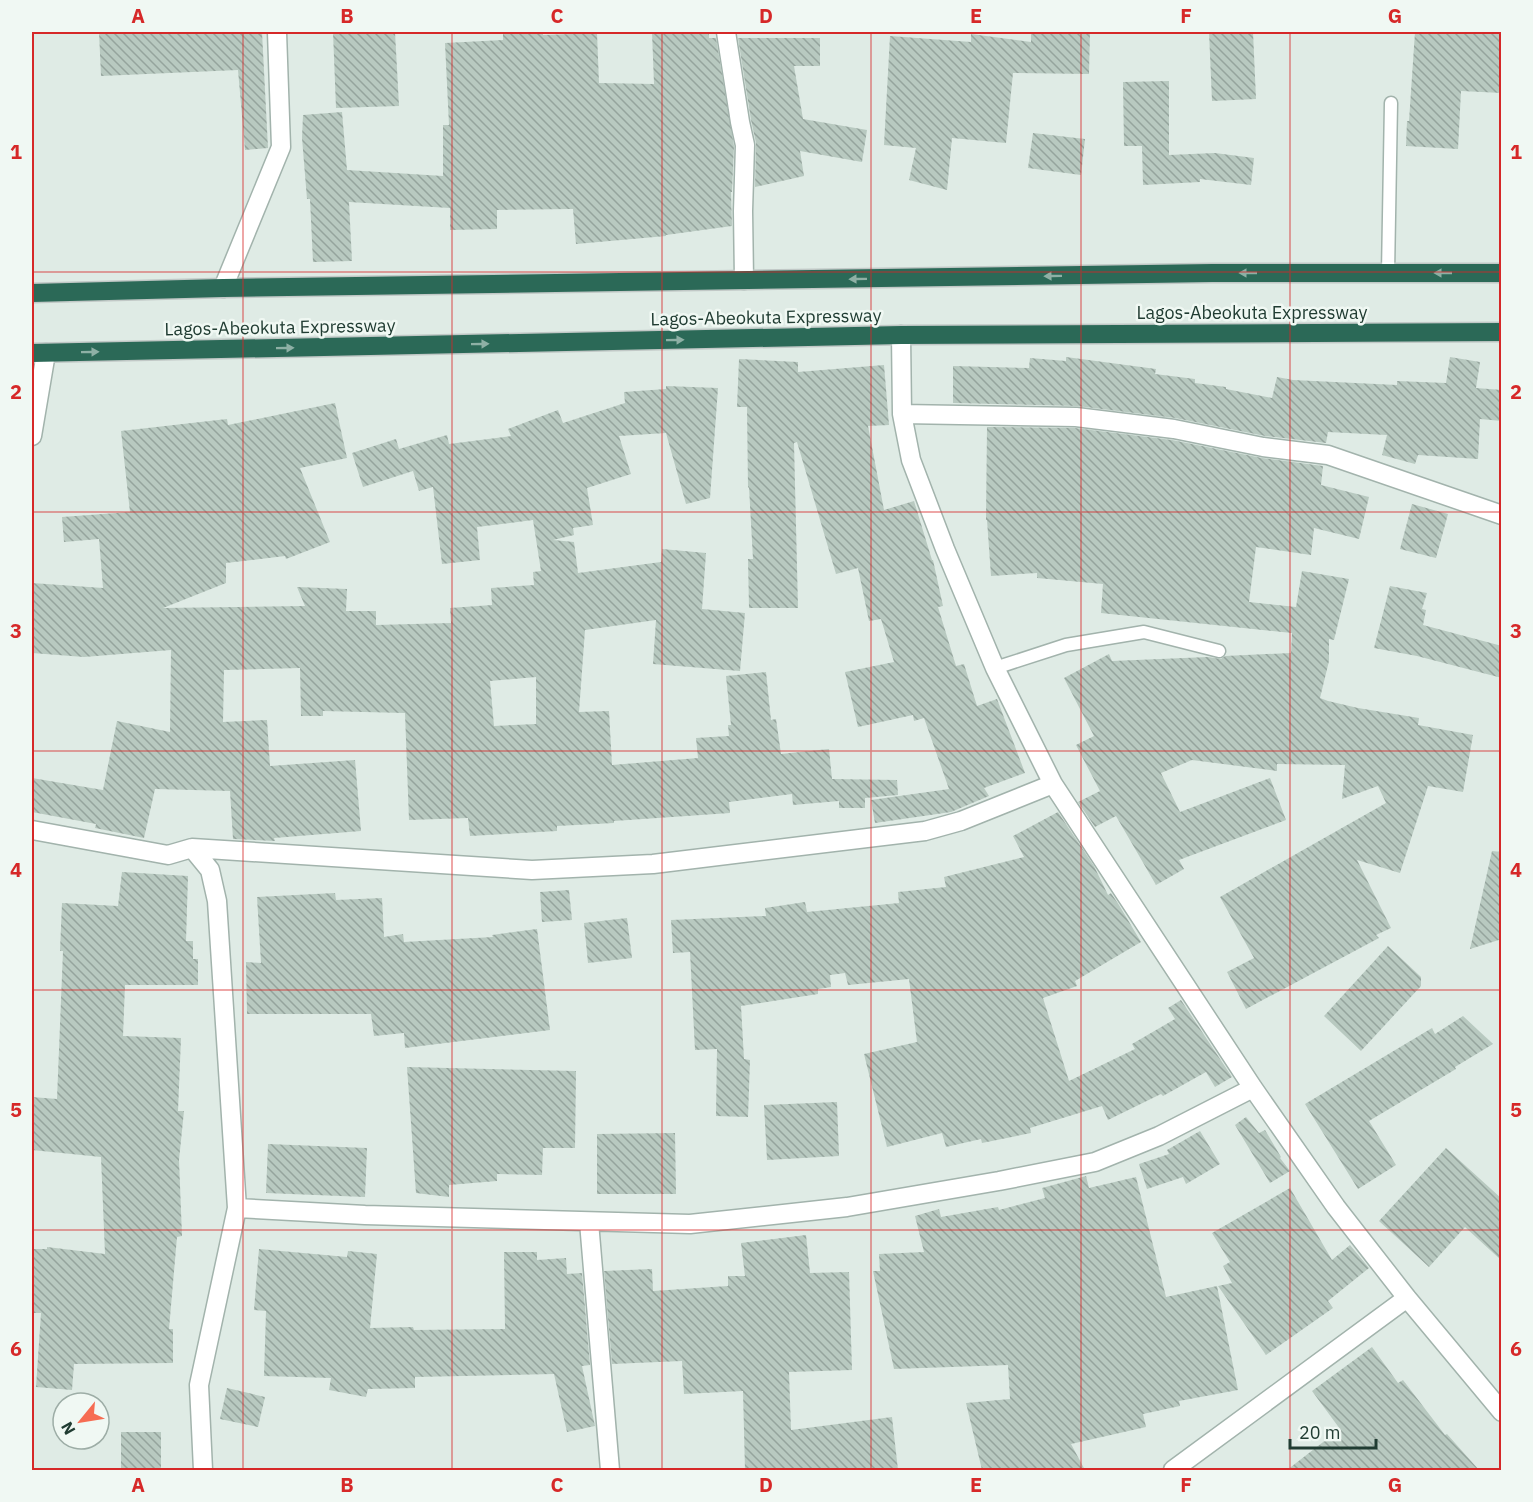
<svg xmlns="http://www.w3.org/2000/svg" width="1533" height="1502" font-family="'IBM Plex Sans',sans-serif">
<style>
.building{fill:url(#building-back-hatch);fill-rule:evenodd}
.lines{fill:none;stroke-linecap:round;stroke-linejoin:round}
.lane-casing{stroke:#a2b3ac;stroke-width:15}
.street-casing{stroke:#a2b3ac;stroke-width:21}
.highway-casing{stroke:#c1c8c6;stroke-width:21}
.lane{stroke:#fff;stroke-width:12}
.street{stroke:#fff;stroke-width:18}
.highway{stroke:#2b6957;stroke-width:18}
.oneway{fill:#8eb0a5}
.grid{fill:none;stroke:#d62828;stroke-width:1.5;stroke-opacity:0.55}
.labels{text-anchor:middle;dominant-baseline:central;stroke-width:5;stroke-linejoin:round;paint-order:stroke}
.street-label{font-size:18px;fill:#203c32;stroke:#f0f8f3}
.neatline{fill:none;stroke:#d62828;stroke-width:2}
.grid-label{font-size:20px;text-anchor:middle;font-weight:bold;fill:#d62828}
</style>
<defs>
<pattern id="building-back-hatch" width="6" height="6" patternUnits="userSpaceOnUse" patternTransform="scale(1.5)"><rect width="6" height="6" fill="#b8c9c0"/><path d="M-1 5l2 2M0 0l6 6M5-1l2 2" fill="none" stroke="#95a49d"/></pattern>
</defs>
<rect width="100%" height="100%" fill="#dfebe5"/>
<path class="building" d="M99,32H262L268,148L245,150L238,70L101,76Z
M333,32H395L399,106L336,108Z
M503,32H543V35L597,33L599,83L654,84L652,32H709V38H716L734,146L732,192H731L732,226L666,235V236L576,244L573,209L497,210V229L450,230V208L349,202L352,261L313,262L310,199H307L302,138L303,115L342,112L347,170L443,176V125H449L445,43L503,40Z
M1031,32H1090L1089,74L1013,73L1006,143L952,138L947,190L909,180L916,148L884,145L890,36L971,42V34L1031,42Z
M1209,32H1253L1256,99L1212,101Z
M1415,32H1502V93L1461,91L1458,149L1406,146L1407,121H1409Z
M738,38H820V66H794L803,119L867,130L862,162L800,151L804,176L755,187L756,143L751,120Z
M1169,81V155L1215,153L1254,158L1251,185L1200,179V182L1143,185L1142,146H1124L1123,82Z
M1033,133L1085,139L1081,175L1028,168Z
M1066,357L1156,369L1155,374L1195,379V383L1226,387V389L1272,398L1277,377L1293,380L1397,385V381L1446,383L1450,357L1480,362L1476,388L1502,390V421L1480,419L1478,459L1418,455L1415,464L1382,455L1387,435L1328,432L1326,443L1265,436L1175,418L1077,406L953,403V366L1029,368L1030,358L1066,361Z
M739,359L798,362V372L884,365L889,425L868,426L884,510L914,501L932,560H933L943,606L938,607L956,666L964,664L977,706L997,699L1025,773L984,788L989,796L951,812L875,823L871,800L949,789L924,718L914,721L913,715L858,727L845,672L894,662L881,619L869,621L858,568L836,574L797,442L794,443L798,608H749L748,559H753L749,487L748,488L747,407H737Z
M666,386L718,388L710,498L686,504L666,433L619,436L631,474L587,488L593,525L573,528L574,535L553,540L574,542L578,573L661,562L662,549L706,553L702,609L745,613L740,671L653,664L656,620L585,630L579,712L609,711L612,765L698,758L696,738L729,736L728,725H731L726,676L766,672L771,720L776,719L781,754L829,749L832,779L897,780L898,795L865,798V808H839V801L793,805L792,794L729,802L730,813L614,821V823L557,826V831L470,836L468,818L409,820L405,713L323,711V716H301L300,668L224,670L223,722L267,720L270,766L355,760L361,831L274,838L275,841L233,839L230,791L155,789L144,838L95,828L96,824L32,812V778L103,790L117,721L170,732L171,650L84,657L32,653V583L103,588L99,539L64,542L62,517L130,512L121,431L227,419L228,425L335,403L347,458L300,468L330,542L286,559L285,556L226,563V583L163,608L305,606L297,587L347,589L346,611H376V625L451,623L450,608L492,605L491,588L534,585L533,572L541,571L533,520L477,527L480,560L442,564L433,487L419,491L413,471L363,487L352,453L396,439L399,449L447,435L449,444L511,436L508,429L558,410L563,423L625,403L624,392L666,389ZM536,677V724L494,726L490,681Z
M987,427L1075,428L1172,440L1262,458L1323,466L1321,485L1369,497L1359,539L1314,528L1311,555L1256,547L1249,602L1296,607L1302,571L1349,579L1334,640L1329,639V661L1320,698L1328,701L1358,708L1419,718L1418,725L1473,735L1463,792L1428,786L1400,873L1357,860L1391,928L1376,935L1379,938L1246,1009L1227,972L1254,958L1220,897L1386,803L1378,786L1342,799L1345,765L1277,764V771L1192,760L1161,773L1180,812L1270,778L1286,820L1179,860L1184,869L1156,885L1116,816L1095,827L1078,802L1100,791L1076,745L1094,736L1064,678L1109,654L1112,661L1208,657L1221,659L1225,656L1291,653L1292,633L1101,613L1103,584L1037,578V573L991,576L987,520H986Z
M1412,504L1448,514L1436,558L1400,549Z
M1390,586L1427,593L1422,609L1426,610L1423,625L1502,646V678L1417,656L1374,648Z
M1058,812L1094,866L1108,895L1111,893L1119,905L1141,942L1075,981L1077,986L1043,998L1069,1081L1135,1049L1132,1044L1175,1019L1168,1008L1181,1000L1232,1077L1215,1087L1206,1072L1163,1096L1161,1094L1108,1120L1102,1106L1030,1128L1031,1133L982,1143L981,1139L946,1147L942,1133L887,1147L864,1054L917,1042L909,979L848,985L845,973L830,975L831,987L818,989V994L741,1006L744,1059L750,1060L748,1117L716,1116L717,1049L695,1050L690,952L673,953L671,920L766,916L765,908L805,902L807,912L899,903L898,892L946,887L944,877L1024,857L1013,836Z
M1492,851L1502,852V939L1470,949Z
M122,872L188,876L186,941H193V959H198V985H125L123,1036L181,1038L178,1111H184L179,1160L182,1236L177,1237L169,1329H173V1363L74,1364L72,1390L36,1387L41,1313H32V1249H47V1247L105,1254L101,1157L32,1150V1097L57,1099L63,951H60L62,903L118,906Z
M569,890L572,920L542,922L540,892Z
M335,893L336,900L382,898L384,937L403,934L404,942L493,937L492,935L537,929L550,1030L405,1048L404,1033L374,1036L371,1014H247L246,962L261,963L257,897Z
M627,918L632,958L588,963L584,923Z
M1388,946L1421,977V986L1361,1051L1324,1016Z
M1463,1016L1493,1044L1455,1067L1456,1069L1369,1121L1396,1165L1358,1189L1305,1104L1432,1028L1435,1034Z
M407,1067L576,1071L575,1148H543L542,1175L497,1174V1181L449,1185V1197L416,1193Z
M837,1102L839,1156L767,1160L764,1105Z
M1246,1117L1259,1133L1265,1130L1281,1157L1280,1158L1290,1171L1270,1183L1235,1125Z
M1200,1131L1220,1164L1186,1184L1183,1177L1147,1189L1139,1164L1169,1154L1167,1150Z
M675,1133L676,1194H597V1134Z
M268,1144L367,1148L365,1197L266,1193Z
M1446,1148L1502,1199V1261L1465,1227L1429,1267L1379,1221Z
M1086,1176L1089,1188L1136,1177L1166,1297L1217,1286L1238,1390L1179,1401L1180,1406L1143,1414L1146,1427L1071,1444L1085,1470H982L966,1403L1010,1399L1008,1365L894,1369L873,1271H880L879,1254L924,1252L915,1216L939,1209L941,1217L998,1207L999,1210L1045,1198L1042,1188Z
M1290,1188L1332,1260L1350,1245L1369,1268L1328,1301L1333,1308L1266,1355L1218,1286L1232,1283L1223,1266L1230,1262L1212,1233Z
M806,1235L810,1273L849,1272L852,1370L789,1372L791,1430L892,1417L898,1470H745L743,1391L684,1394L682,1361L612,1364L604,1271L652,1269L653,1291L728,1286V1276H745L741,1243Z
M259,1249L347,1257L348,1251L377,1254L370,1328L413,1327L414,1330L505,1329L504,1252H537V1260L566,1258L567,1274L582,1273L590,1365L582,1366L595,1426L567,1432L554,1374L415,1377V1388L368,1389L366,1397L329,1390L331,1378L264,1376L266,1311L254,1310Z
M1372,1347L1398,1383L1403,1380L1445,1435L1447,1434L1479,1470H1287L1340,1429L1312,1391Z
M227,1388L265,1397L258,1427L220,1419Z
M121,1432H161V1470H121Z"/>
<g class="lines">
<g class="lane-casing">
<path id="lane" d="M1388,273L1391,103
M995,668L1066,645L1144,632L1219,651"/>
</g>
<g class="street-casing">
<path id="street" d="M726,32L740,122L745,145L743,211L744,280
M223,288L281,147L277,32
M901,335L902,414L911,460L945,549L995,668L1053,784L1253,1088L1336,1207L1407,1298L1502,1412
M902,414L1076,417L1174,429L1263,447L1328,455L1502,515
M32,436L46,353
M32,830L168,855L192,848L210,870L217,901L237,1208L199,1385L203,1470
M192,848L532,870L653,864L925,831L961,821L1053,784
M237,1208L365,1215L690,1224L847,1207L999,1181L1095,1162L1159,1136L1253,1088
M589,1222L610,1470
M1173,1470L1407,1298"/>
</g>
<g class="highway-casing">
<path id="highway" d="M32,293L223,288L1212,273H1502
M32,353L901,335L1502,332"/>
</g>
<use href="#lane" class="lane"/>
<use href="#street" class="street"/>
<use href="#highway" class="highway"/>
</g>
<defs><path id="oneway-solid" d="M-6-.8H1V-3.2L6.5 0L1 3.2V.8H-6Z" transform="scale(1.5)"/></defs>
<g class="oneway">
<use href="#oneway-solid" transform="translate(1248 273) rotate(180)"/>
<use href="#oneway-solid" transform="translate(1443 273) rotate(180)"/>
<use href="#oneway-solid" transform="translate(1053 276) rotate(179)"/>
<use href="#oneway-solid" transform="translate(858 279) rotate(179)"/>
<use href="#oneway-solid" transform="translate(675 340) rotate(-1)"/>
<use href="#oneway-solid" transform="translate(480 344) rotate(-1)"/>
<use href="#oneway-solid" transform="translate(285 348) rotate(-1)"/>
<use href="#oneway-solid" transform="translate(90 352) rotate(-1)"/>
</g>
<path class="grid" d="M243,32V1470M452,32V1470M662,32V1470M871,32V1470M1081,32V1470M1290,32V1470M32,272H1502M32,512H1502M32,751H1502M32,990H1502M32,1230H1502"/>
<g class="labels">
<g class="street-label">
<text x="1252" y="312">Lagos-Abeokuta Expressway</text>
<text transform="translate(766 317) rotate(-1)">Lagos-Abeokuta Expressway</text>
<text transform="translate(280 327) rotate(-1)">Lagos-Abeokuta Expressway</text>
</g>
</g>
<rect width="1533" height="1502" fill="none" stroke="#f0f8f3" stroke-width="66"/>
<g transform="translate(81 1421) rotate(240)"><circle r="28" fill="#f0f8f3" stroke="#9dada6" stroke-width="1.5"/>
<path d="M0-4.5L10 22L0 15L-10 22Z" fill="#f66c52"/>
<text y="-9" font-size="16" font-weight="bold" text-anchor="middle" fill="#203c32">N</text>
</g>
<path d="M1290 1439v9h86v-9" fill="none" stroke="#203c32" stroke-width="3"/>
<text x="1299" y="1439" font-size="18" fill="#203c32" stroke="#f0f8f3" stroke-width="4.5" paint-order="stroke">20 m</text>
<rect x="33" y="33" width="1467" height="1436" class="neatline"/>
<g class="grid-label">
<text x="138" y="23">A</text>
<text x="347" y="23">B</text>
<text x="557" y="23">C</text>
<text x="766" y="23">D</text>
<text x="976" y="23">E</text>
<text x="1186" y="23">F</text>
<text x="1395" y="23">G</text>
<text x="16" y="159">1</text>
<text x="1516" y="159">1</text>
<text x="16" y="399">2</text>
<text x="1516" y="399">2</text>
<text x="16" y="638">3</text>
<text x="1516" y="638">3</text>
<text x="16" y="877">4</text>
<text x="1516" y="877">4</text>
<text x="16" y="1117">5</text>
<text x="1516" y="1117">5</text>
<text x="16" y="1356">6</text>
<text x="1516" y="1356">6</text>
<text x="138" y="1492">A</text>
<text x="347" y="1492">B</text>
<text x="557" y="1492">C</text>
<text x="766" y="1492">D</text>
<text x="976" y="1492">E</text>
<text x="1186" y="1492">F</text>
<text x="1395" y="1492">G</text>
</g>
</svg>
